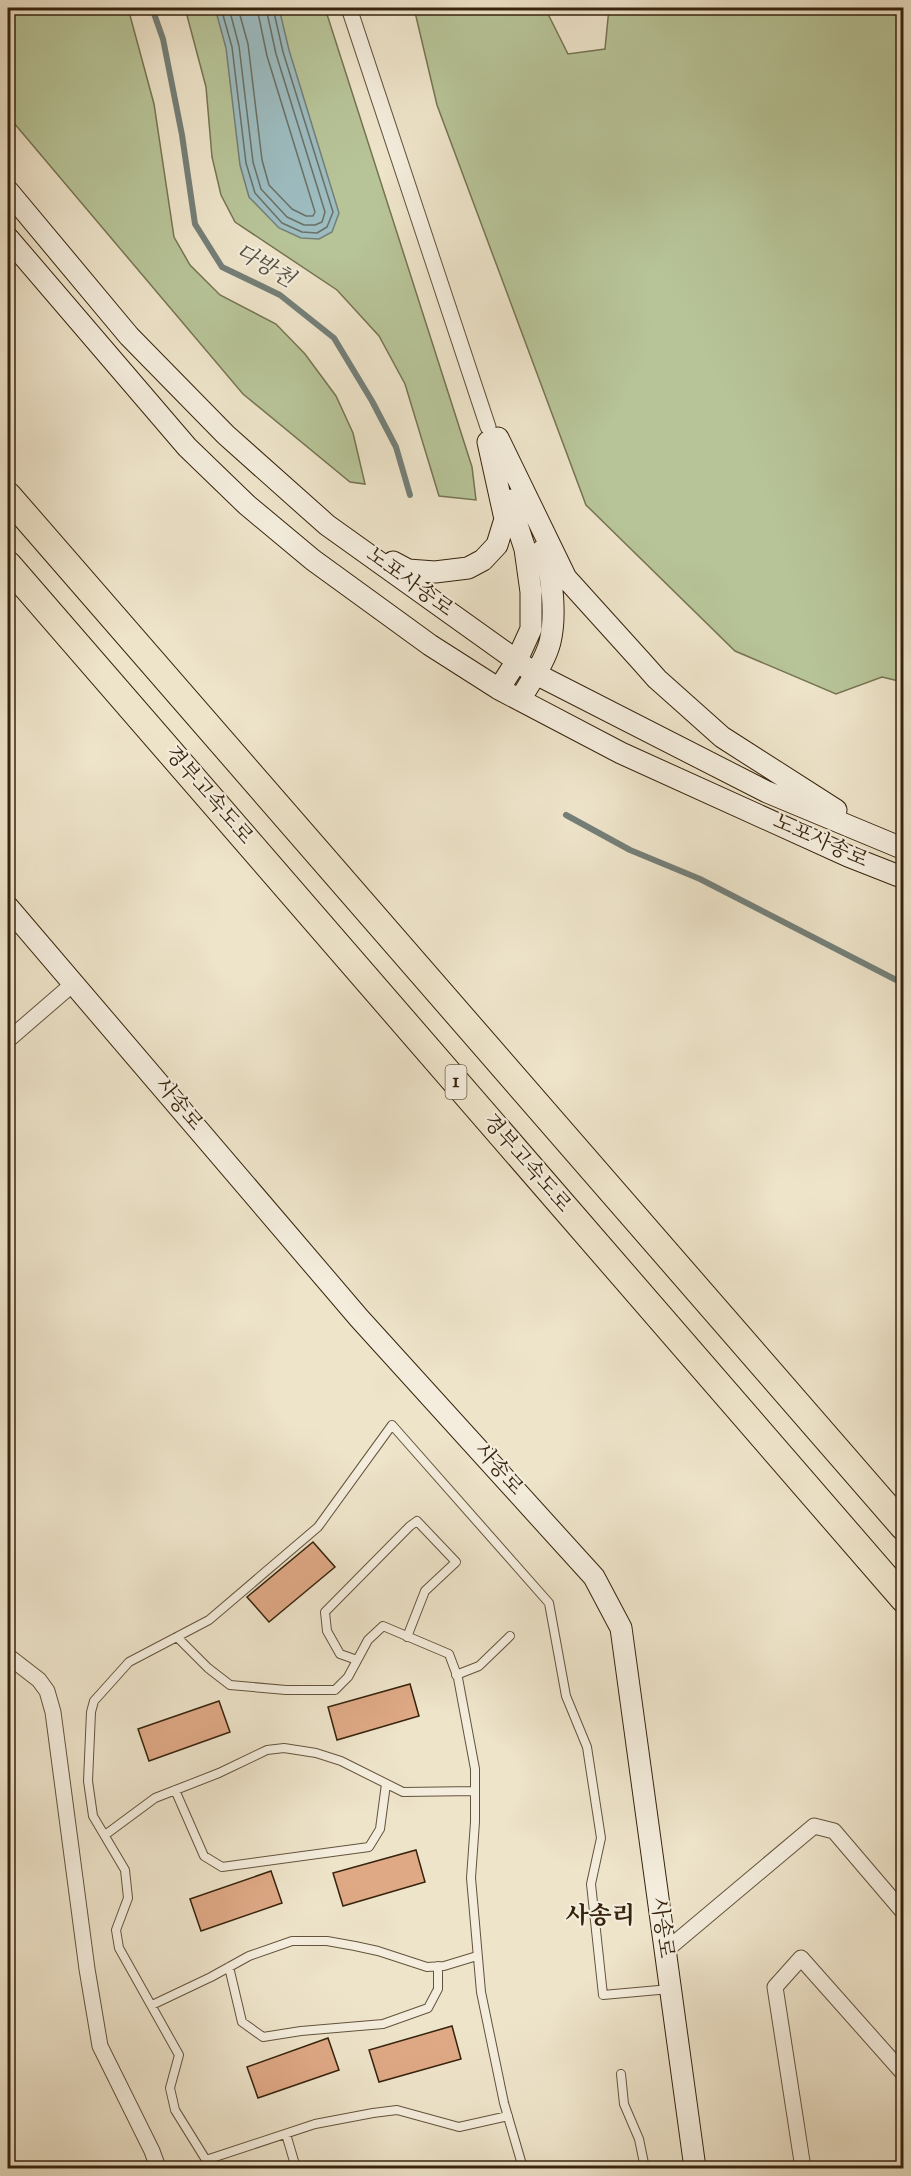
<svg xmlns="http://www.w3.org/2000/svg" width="911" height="2176" font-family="'Sorts Mill Goudy','Noto Serif KR',serif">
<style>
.green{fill:#b7c498;stroke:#767452;stroke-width:1.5}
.water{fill:#9dbcc0;stroke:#747f78;stroke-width:1.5}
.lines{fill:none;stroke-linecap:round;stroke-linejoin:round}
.shore{stroke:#6a7066;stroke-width:1.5}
.stream{stroke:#747f78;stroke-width:6}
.building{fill:#dfa986;stroke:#36230c;stroke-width:1.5}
.lane-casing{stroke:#64533c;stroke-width:10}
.street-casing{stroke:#64533c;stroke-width:17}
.secondary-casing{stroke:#36230c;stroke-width:23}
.highway-casing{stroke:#36230c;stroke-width:29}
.lane{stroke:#f4eddd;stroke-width:8}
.street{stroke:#f4eddd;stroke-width:15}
.secondary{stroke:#f4eddd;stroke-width:21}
.highway{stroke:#eee4ca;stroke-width:27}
.labels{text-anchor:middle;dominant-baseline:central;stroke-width:4.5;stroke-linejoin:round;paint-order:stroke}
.shield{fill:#f4eddd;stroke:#6f604b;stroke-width:1.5}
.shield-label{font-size:20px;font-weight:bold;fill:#36230c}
.street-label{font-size:21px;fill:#36230c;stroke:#f4eddd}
.water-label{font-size:22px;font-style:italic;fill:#555142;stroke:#f4eddd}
.quarter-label{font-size:24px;font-weight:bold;fill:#36230c;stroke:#f4eddd}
</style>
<rect width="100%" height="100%" fill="#eee4ca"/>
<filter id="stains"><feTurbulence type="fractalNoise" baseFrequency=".00333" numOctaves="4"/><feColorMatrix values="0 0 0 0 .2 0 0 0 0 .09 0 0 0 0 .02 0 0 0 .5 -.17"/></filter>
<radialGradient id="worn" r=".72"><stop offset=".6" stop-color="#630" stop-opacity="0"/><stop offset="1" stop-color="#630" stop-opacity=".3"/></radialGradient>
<path class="green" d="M8,8H128L154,104L174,237L190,265L220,295L276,324L305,354L336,396L353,433L365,484L350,482L243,394L8,116Z
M185,8H325L472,467L476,500L439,496L405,384L379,336L337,290L235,222L221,195L212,157L206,87Z
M414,8H545L568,54L605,49L609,8H903V682L882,677L836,694L735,651L586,505L437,105Z"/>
<path class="water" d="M215,8H279L289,50L339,213L332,232L319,239L301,238L279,228L249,197L240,165L226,48Z"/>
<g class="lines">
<path class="shore" d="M221,8L232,47L246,163L255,193L282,223L302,232L317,233L327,227L333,212L283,52L273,8
M229,8L239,46L253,162L261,189L287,217L304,225H315L322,222L325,212L276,54L266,8
M238,8L248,44L262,160L269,185L292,209L306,216H313L315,212L267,56L257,8"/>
<path class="stream" d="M152,8L163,39L182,135L195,224L222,267L280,295L334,338L372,401L396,447L410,495
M566,815L630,850L700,879L904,984"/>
</g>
<path class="building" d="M313,1542L335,1567L269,1622L247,1597Z
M410,1684L419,1716L337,1740L328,1707Z
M219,1701L230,1732L149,1761L138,1729Z
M416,1850L425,1882L343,1906L333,1873Z
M271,1871L282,1903L201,1931L190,1899Z
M452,2026L461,2059L379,2082L369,2050Z
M328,2038L339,2070L258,2098L247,2067Z"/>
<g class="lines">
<g class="lane-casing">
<path id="lane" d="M177,1637L208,1668L230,1685L286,1690H335L348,1677L368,1640L383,1626L449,1654L458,1678L475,1769V1822L471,1878L481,1992L504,2103L523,2168
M357,1660L340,1654L327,1631L325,1612L410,1526L417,1521L456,1562L425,1591L407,1637
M456,1675L479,1666L510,1636
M175,1790L204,1856L222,1867L369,1847L380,1829L386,1784
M105,1835L155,1798L219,1773L267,1750L284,1748L316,1753L341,1761L403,1792L475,1791
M229,1967L242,2022L263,2037L301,2031L383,2024L428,2008L438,1989V1966
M152,2005L211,1977L249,1956L292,1941H327L355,1946L378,1951L427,1967L444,1966L477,1956
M621,2074L624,2104L639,2139L645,2168
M286,2134L296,2168
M206,2160L315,2124L373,2113L397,2110L459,2127L508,2116
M211,2168L175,2110L170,2088L179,2055L119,1948L116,1930L128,1898L125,1870L93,1816L88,1781L91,1712L94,1701L129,1662L209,1620L318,1527L392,1425L549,1603L566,1696L587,1747L601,1838L591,1884L603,1995L670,1989"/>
</g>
<g class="street-casing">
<path id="street" d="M349,8L488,427
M8,1040L74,983
M8,1656L39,1680L47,1691L53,1712L87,1969L100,2046L152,2151L156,2162L155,2168
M664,1952L814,1826L834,1831L904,1913
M803,2168L775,1987L801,1958L904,2074"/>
</g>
<g class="secondary-casing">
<path id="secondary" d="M8,191L129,336L226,435L327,525L534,673L767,792L904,849
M8,238L187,447L247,505L313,560L430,645L499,689L621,753L848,856L904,878
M498,438L566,578L641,661L657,679L722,737L836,810
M393,562L408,570L435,572L468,568L483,560L497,545L505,519L488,442
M499,689L516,662L531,629V592L525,549L509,500
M520,700C530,682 545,662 550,642C556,617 553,574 543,550
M8,907L359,1318L594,1577L621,1628L695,2168"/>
</g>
<g class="highway-casing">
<path id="highway" d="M8,496L904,1527
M8,565L904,1599"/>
</g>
<use href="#lane" class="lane"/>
<use href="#street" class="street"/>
<use href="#secondary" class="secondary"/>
<use href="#highway" class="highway"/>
</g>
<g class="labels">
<rect class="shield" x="445.5" y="1065" width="21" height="34" rx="4.5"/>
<g class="shield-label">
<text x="456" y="1082">1</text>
</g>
<g class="street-label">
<text transform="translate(409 583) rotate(36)">노포사송로</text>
<text transform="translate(208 796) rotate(49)">경부고속도로</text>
<text transform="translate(820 842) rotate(24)">노포사송로</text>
<text transform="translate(178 1105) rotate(50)">사송로</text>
<text transform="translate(526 1164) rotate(49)">경부고속도로</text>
<text transform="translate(498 1470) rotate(48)">사송로</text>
<text transform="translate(661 1928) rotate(82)">사송로</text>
</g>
<g class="water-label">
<text transform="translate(264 267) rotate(30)">다방천</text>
</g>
<g class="quarter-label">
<text x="600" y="1917">사송리</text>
</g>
</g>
<rect width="911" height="2176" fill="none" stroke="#eee4ca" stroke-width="30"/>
<rect x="9" y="9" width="893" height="2158" fill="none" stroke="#36230c" stroke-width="3"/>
<rect x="15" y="15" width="881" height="2146" fill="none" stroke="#36230c" stroke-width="1.5"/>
<rect width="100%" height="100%" filter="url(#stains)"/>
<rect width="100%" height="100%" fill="url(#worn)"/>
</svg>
